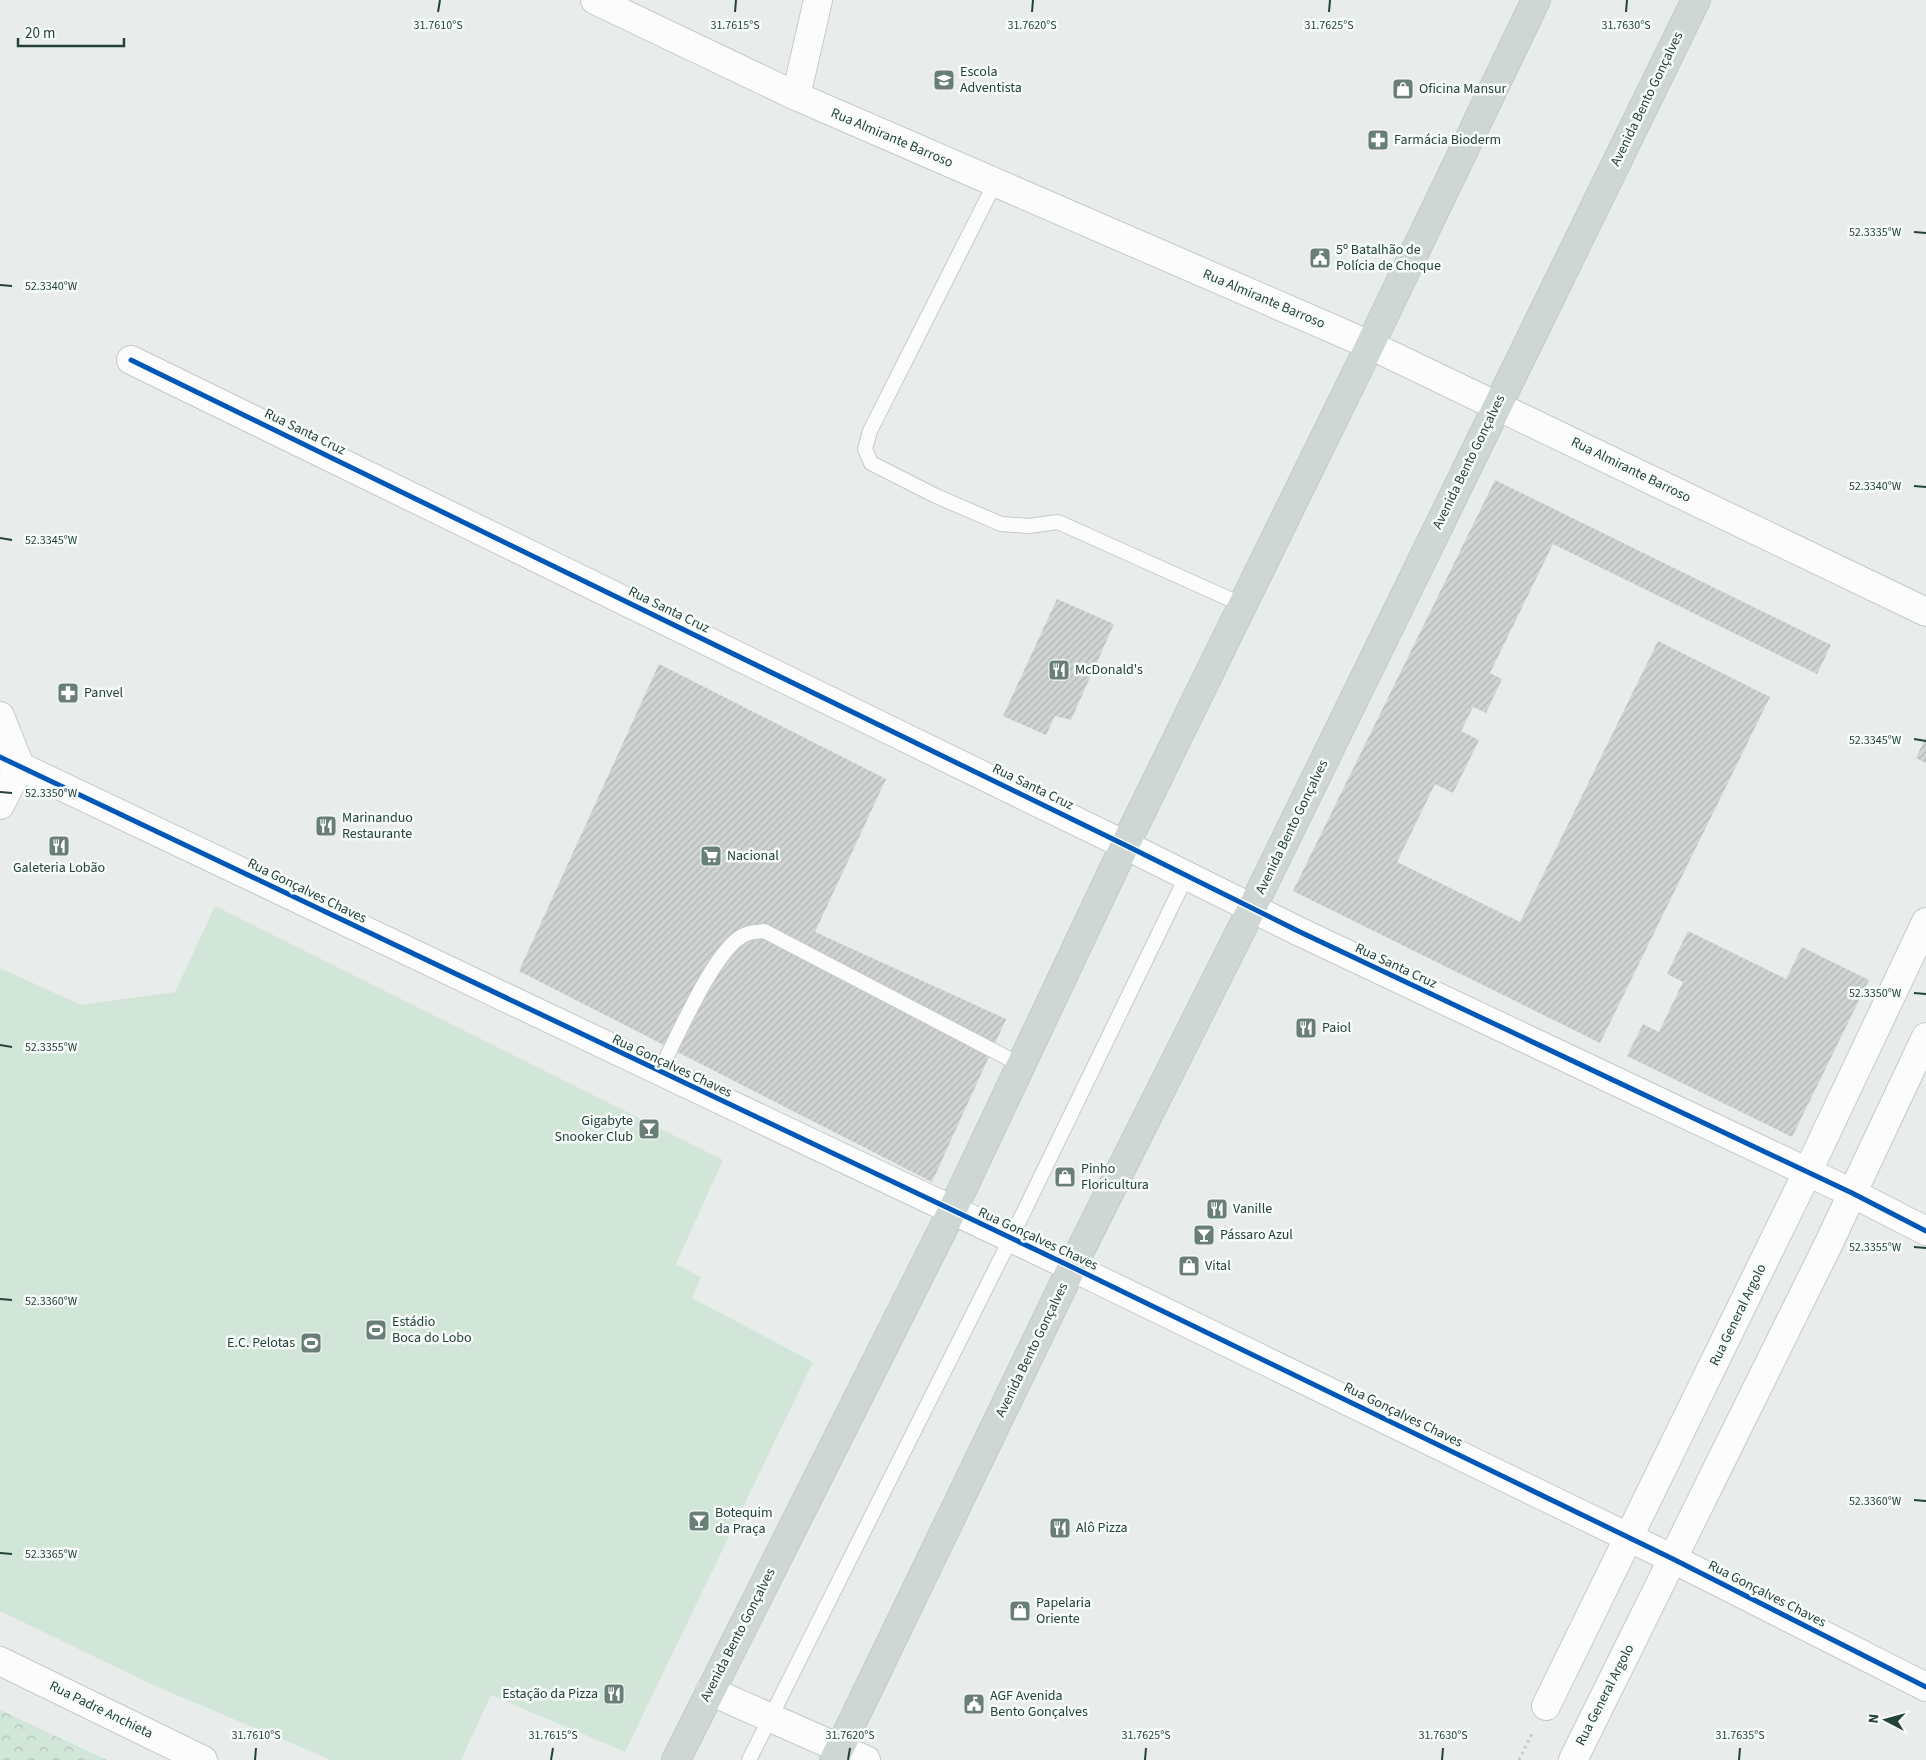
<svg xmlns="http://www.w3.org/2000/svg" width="1926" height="1760" font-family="'Source Sans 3',sans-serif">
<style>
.forest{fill:url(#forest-crowns)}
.pitch{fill:#d1e6d8}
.building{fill:url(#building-hatch)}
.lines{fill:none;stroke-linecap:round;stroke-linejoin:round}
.lane-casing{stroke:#c5cac8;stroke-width:16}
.street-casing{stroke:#c5cac8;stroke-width:30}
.secondary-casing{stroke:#c3cbc8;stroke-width:30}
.primary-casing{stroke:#c3ccc9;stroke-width:30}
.path{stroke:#c3ccca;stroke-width:3;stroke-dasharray:2.5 4;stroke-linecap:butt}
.lane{stroke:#fcfcfc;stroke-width:14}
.street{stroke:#fcfcfc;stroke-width:28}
.secondary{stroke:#fcfcfc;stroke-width:28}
.primary{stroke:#cfd7d5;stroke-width:28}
.cycleway-casing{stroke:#f7fbf9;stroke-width:8}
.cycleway{stroke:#0057b8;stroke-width:5}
.ticks{fill:none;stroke:#24423a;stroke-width:2}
.labels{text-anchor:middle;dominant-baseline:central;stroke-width:5;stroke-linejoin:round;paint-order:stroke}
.poi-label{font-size:14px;fill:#24423a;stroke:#f7fbf9;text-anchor:start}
.street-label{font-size:14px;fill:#24423a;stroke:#f7fbf9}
.ticks-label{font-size:12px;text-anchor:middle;fill:#24423a;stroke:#f7fbf9;stroke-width:5;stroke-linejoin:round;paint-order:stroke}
</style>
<defs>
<pattern id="forest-crowns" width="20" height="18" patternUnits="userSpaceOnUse" patternTransform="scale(1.25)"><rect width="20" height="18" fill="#d1e6d8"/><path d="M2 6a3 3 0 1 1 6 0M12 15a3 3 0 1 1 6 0" fill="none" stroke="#b3c6ba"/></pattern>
<pattern id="building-hatch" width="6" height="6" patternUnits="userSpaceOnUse" patternTransform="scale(1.25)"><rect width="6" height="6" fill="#cfd4d2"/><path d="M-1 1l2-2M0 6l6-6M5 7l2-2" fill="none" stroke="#b2b7b5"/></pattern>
</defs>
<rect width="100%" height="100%" fill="#e8edeb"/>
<path class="forest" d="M0,1710L107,1760H0Z"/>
<path class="pitch" d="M215,906L723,1160L676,1264L701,1277L692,1298L813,1362L625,1752L491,1695L461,1760H331L153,1685L0,1611V968L81,1005L175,992Z"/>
<path class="building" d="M1495,480L1831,645L1817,674L1553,544L1490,673L1502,679L1486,713L1473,707L1461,731L1479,740L1453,793L1435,784L1397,862L1520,922L1658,641L1770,697L1600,1043L1293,891Z
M1057,599L1114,624L1071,720L1055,716L1046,735L1003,716Z
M659,664L886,779L815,932L1006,1019L932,1182L519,971Z
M1926,737V763L1916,758Z
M1688,931L1786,979L1802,947L1869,980L1792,1137L1627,1056L1643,1024L1659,1032L1683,982L1667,974Z"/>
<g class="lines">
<g class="lane-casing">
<path id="lane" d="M995,183L870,431L865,449L871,463L936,496L1001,524L1029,526L1058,522L1243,605
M659,1072C677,1038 710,959 739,938C747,932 755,932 764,931L1021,1065
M749,1760L1011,1238L1187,875"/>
</g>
<g class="street-casing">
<path id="street" d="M796,96L818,0
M131,360L1125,845L1298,931L1852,1193L1926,1231
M1546,1706L1807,1173L1926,922
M1573,1760L1827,1247L1926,1037"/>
</g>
<g class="secondary-casing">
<path id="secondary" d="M595,0L796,96L1370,345L1926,612
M0,716L20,766
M0,757L1072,1267L1673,1559L1926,1687
M0,805L20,766
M0,1661L203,1760
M710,1691L866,1760"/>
</g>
<g class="primary-casing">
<path id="primary" d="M676,1760L952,1211L1125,845L1370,345L1536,0
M834,1760L1072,1267L1252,908L1696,0"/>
</g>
<path class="path" d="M1519,1760L1532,1734"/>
<use href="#lane" class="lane"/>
<use href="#street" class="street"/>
<use href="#secondary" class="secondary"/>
<use href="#primary" class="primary"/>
<g class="cycleway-casing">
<path id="cycleway" d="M131,360L1125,845L1298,931L1852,1193L1926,1231
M0,757L1072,1267L1673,1559L1926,1687"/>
</g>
<use href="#cycleway" class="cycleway"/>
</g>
<path class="ticks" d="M438,12L440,0M735,12L736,0M1032,12L1033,0M1329,12L1330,0M1626,12L1627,0M1914,232L1926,233M0,285L12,286M1914,486L1926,487M0,538L12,540M1914,739L1926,741M0,792L12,793M1914,993L1926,994M0,1045L12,1047M1914,1247L1926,1248M0,1299L12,1300M1914,1500L1926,1501M0,1553L12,1554M255,1760L256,1748M551,1760L553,1748M848,1760L850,1748M1145,1760L1146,1748M1442,1760L1443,1748M1739,1760L1740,1748"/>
<defs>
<g id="school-square" transform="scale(1.125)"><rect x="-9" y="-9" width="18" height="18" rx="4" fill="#697e78" stroke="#f7fbf9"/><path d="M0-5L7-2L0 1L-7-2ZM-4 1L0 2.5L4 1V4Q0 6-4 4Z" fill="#fff"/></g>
<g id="shop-square" transform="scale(1.125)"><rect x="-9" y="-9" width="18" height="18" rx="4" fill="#697e78" stroke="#f7fbf9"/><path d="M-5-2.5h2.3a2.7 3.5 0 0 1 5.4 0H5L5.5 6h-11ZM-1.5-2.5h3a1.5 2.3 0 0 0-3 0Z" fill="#fff"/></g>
<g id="pharmacy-square" transform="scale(1.125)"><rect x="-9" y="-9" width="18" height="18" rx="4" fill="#697e78" stroke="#f7fbf9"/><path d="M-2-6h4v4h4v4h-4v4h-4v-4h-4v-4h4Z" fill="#fff"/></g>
<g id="civic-square" transform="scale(1.125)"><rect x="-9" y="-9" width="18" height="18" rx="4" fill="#697e78" stroke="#f7fbf9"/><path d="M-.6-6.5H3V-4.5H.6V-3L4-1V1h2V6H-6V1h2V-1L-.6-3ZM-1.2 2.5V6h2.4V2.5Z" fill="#fff"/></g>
<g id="restaurant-square" transform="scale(1.125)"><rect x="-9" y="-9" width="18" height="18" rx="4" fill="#697e78" stroke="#f7fbf9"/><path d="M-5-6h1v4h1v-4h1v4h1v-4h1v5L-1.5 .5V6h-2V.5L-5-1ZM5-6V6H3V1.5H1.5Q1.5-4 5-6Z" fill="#fff"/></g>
<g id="supermarket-square" transform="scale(1.125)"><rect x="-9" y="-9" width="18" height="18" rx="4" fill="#697e78" stroke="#f7fbf9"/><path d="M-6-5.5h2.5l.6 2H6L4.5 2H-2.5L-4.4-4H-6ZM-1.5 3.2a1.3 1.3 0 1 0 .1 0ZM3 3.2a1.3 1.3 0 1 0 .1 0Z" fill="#fff"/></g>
<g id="bar-square" transform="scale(1.125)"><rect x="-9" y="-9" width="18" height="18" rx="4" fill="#697e78" stroke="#f7fbf9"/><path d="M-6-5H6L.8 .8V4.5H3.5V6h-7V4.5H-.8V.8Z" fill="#fff"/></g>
<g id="stadium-square" transform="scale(1.125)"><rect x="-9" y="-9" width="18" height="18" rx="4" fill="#697e78" stroke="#f7fbf9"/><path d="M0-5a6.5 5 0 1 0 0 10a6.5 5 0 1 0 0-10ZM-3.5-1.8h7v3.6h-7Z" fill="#fff"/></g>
</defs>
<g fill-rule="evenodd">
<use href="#school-square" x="944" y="80"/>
<use href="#shop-square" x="1403" y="89"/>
<use href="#pharmacy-square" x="1378" y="140"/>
<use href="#civic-square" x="1320" y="258"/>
<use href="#restaurant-square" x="1059" y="670"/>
<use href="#pharmacy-square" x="68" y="693"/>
<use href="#restaurant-square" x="326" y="826"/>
<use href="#restaurant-square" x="59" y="846"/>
<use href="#supermarket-square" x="711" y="856"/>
<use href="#restaurant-square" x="1306" y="1028"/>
<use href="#bar-square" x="649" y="1129"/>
<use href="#shop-square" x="1065" y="1177"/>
<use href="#restaurant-square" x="1217" y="1209"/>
<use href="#bar-square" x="1204" y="1235"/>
<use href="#shop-square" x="1189" y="1266"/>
<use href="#stadium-square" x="376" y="1330"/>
<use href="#stadium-square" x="311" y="1343"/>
<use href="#bar-square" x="699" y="1521"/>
<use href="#restaurant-square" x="1060" y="1528"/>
<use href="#shop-square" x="1020" y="1611"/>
<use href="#restaurant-square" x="614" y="1694"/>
<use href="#civic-square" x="974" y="1704"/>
</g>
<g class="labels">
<g class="poi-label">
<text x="960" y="72">Escola<tspan x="960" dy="16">Adventista</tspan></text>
<text x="1419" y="89">Oficina Mansur</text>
<text x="1394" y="140">Farmácia Bioderm</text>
<text x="1336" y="250">5º Batalhão de<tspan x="1336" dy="16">Polícia de Choque</tspan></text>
<text x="1075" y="670">McDonald's</text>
<text x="84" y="693">Panvel</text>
<text x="342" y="818">Marinanduo<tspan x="342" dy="16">Restaurante</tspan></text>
<text x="727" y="856">Nacional</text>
<text x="59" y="868" text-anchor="middle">Galeteria Lobão</text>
<text x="1322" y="1028">Paiol</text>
<text x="633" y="1121" text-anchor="end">Gigabyte<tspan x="633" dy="16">Snooker Club</tspan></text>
<text x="1081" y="1169">Pinho<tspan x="1081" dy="16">Floricultura</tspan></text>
<text x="1233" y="1209">Vanille</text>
<text x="1220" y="1235">Pássaro Azul</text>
<text x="1205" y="1266">Vital</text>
<text x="392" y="1322">Estádio<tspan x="392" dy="16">Boca do Lobo</tspan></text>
<text x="295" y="1343" text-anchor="end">E.C. Pelotas</text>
<text x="715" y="1513">Botequim<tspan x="715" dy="16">da Praça</tspan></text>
<text x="1076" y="1528">Alô Pizza</text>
<text x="1036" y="1603">Papelaria<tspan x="1036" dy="16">Oriente</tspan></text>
<text x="598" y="1694" text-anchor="end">Estação da Pizza</text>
<text x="990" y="1696">AGF Avenida<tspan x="990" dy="16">Bento Gonçalves</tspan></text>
</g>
<g class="street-label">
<text transform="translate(1647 99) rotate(-64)">Avenida Bento Gonçalves</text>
<text transform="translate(892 138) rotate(23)">Rua Almirante Barroso</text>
<text transform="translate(1264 299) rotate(23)">Rua Almirante Barroso</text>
<text transform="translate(305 432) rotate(26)">Rua Santa Cruz</text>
<text transform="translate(1469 462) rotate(-64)">Avenida Bento Gonçalves</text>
<text transform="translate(1631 470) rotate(26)">Rua Almirante Barroso</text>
<text transform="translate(669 610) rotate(26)">Rua Santa Cruz</text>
<text transform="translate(1033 787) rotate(26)">Rua Santa Cruz</text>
<text transform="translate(1292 827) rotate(-64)">Avenida Bento Gonçalves</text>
<text transform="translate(307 891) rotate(26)">Rua Gonçalves Chaves</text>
<text transform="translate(1396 966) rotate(25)">Rua Santa Cruz</text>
<text transform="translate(672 1066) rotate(25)">Rua Gonçalves Chaves</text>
<text transform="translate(1038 1239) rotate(25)">Rua Gonçalves Chaves</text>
<text transform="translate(1738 1315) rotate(-64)">Rua General Argolo</text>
<text transform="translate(1032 1350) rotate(-64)">Avenida Bento Gonçalves</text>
<text transform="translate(1403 1415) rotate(26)">Rua Gonçalves Chaves</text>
<text transform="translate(1767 1594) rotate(27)">Rua Gonçalves Chaves</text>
<text transform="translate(738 1635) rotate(-63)">Avenida Bento Gonçalves</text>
<text transform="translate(1605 1695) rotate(-63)">Rua General Argolo</text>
<text transform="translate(101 1710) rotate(26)">Rua Padre Anchieta</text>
</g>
</g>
<g class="ticks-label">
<text x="438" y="29">31.7610°S</text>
<text x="735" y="29">31.7615°S</text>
<text x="1032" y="29">31.7620°S</text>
<text x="1329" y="29">31.7625°S</text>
<text x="1626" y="29">31.7630°S</text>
<text x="1875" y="236">52.3335°W</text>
<text x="51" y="290">52.3340°W</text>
<text x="1875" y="490">52.3340°W</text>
<text x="51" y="544">52.3345°W</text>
<text x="1875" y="744">52.3345°W</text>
<text x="51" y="797">52.3350°W</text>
<text x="1875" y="997">52.3350°W</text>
<text x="51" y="1051">52.3355°W</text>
<text x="1875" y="1251">52.3355°W</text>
<text x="51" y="1305">52.3360°W</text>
<text x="1875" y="1505">52.3360°W</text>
<text x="51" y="1558">52.3365°W</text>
<text x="256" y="1739">31.7610°S</text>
<text x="553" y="1739">31.7615°S</text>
<text x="850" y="1739">31.7620°S</text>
<text x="1146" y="1739">31.7625°S</text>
<text x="1443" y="1739">31.7630°S</text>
<text x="1740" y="1739">31.7635°S</text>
</g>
<g transform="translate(1886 1720) rotate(276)" stroke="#f7fbf9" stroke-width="4" paint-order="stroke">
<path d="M0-4L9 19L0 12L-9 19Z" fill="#24423a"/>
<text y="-8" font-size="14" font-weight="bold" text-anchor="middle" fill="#24423a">N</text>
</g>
<path d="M18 38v8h106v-8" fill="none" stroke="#24423a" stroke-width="2.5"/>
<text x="25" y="38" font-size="15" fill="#24423a" stroke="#f7fbf9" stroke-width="4" paint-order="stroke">20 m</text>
</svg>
